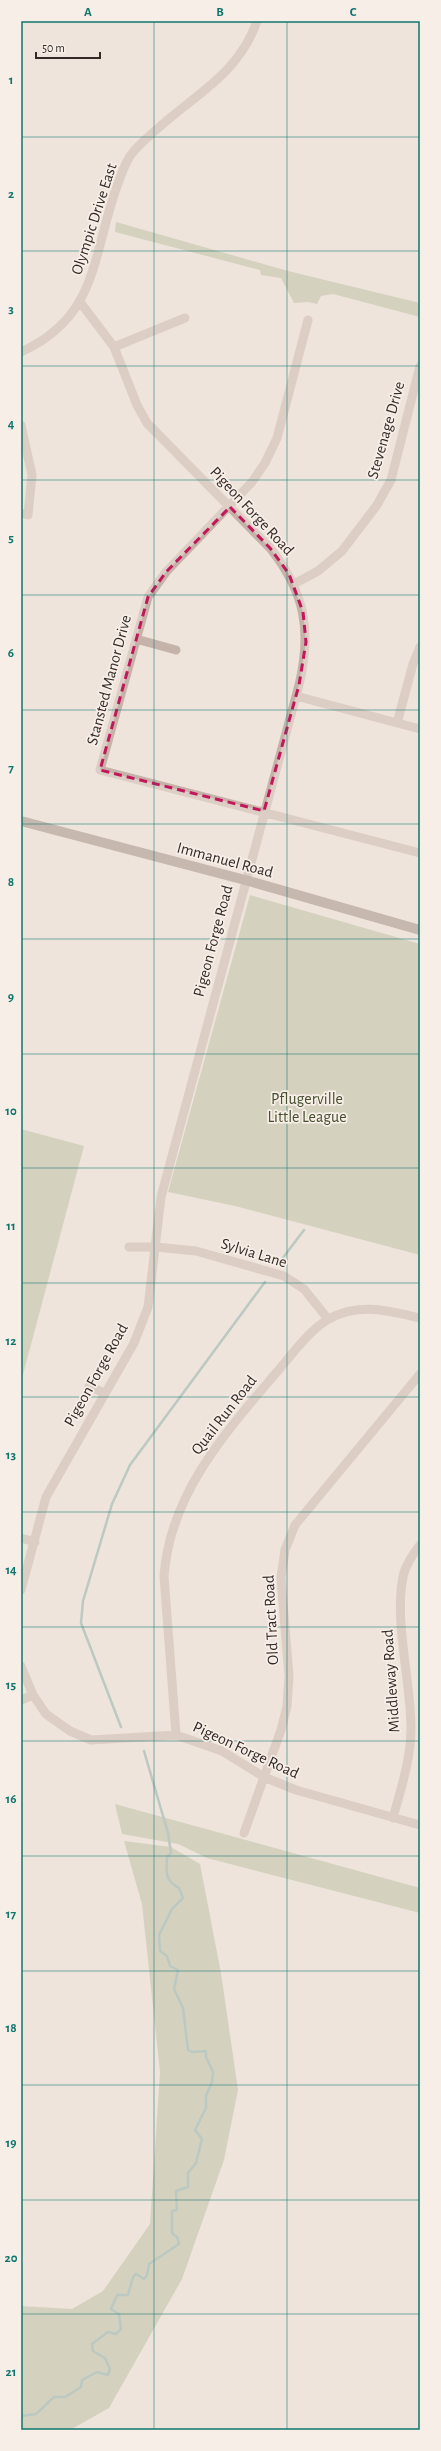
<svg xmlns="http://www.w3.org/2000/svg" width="441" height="2451" font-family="'Alegreya Sans',sans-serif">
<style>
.green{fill:#b4bb9d}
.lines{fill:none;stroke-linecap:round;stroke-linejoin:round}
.stream{stroke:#7ea8a6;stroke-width:2.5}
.street{stroke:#c5b3a9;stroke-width:9}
.secondary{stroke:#98837a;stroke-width:10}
.marked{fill:none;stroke:#c2185b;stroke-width:3;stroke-dasharray:8 5;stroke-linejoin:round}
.grid{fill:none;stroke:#0f766e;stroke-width:1;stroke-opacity:0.55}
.labels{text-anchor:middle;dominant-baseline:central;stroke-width:3.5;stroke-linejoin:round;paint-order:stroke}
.street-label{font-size:16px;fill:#332a28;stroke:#f7eee7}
.park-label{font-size:16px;fill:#454e2e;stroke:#f7eee7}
.neatline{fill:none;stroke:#0f766e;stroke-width:1.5}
.grid-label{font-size:13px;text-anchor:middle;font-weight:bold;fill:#0f766e}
</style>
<rect width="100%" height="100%" fill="#eee4db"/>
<path class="green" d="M116,222L288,271L420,303V317L333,294L321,296L317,304L308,302L294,303L281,278L261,275L260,270L115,232Z
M250,895L420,944V1255L235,1206L168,1192Z
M21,1129L84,1146L21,1382Z
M115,1804L420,1888V1913L207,1858L178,1844L122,1834Z
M124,1841L171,1847L200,1864L221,1973L238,2090L224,2160L182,2279L109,2408L70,2430H21V2306L72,2309L103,2291L150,2224L160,2072L142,1904Z"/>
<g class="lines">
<path class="stream" d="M279,1263L304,1230
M121,1727L81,1623L83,1601L112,1504L130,1465L265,1282
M21,2416L36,2414L54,2397H65L81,2387L82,2380L97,2372L108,2375L110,2369L105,2358L93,2351L92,2344L108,2332L116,2334L121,2329L119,2314L111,2309L117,2295H128L133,2277L136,2274L144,2279L147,2275L149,2264L179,2244L177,2237L172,2233V2211L177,2210L176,2191L188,2187V2173L196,2163L202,2139L195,2130L206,2108V2096L212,2082L213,2072L206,2057V2051L192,2052L188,2050L183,2008L174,1989L178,1970L170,1966L167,1956L160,1951L159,1935L172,1909L183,1898L179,1888C165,1880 166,1873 167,1857L171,1853L168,1833L144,1751"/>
<path class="street" d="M308,320L277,438L265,463L252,482L166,572L148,597L100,770L420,853
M114,347L185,318
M21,352C96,318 92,260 115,192C119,181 123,167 130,156C137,146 147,138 156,130C194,95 239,74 257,21
M21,425L32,475L28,515L21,513
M294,584L318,571L342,551L377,505L391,480L420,366
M136,639L176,650
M296,696L420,729
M397,723L413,664L420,647
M129,1247H156L196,1251L284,1276L304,1289L328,1319
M89,1386L104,1393
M21,1538L35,1542
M21,1590L46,1497L134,1343L148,1307L161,1197L299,685C312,631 305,592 270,548L147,423L137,405L114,347L80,302
M21,1666L33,1695L46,1714L70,1731L91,1740L176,1735L222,1751L264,1777L296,1790L420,1825
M21,1700L33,1695
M176,1735L164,1576C170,1494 225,1433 276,1373C290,1357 310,1329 329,1319C359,1302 389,1311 420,1318
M393,1818C401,1788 411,1759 411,1728C411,1682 394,1621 403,1577C405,1565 413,1554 420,1545
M244,1833L281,1730L287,1706L289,1676L281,1578L285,1550L295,1525L420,1374"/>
<path class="secondary" d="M21,821L245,880L420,930"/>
</g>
<path d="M0 0H441V2451H0ZM230,507L270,548L289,574L303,612L306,642L299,685L264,811L100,770L148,597L166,572Z" fill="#eee4db" fill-opacity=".55" fill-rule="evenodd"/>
<path class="marked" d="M230,507L270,548L289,574L303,612L306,642L299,685L264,811L100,770L148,597L166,572Z"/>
<path class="grid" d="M154,21V2430M287,21V2430M21,137H420M21,251H420M21,366H420M21,480H420M21,595H420M21,710H420M21,824H420M21,939H420M21,1054H420M21,1168H420M21,1283H420M21,1397H420M21,1512H420M21,1627H420M21,1741H420M21,1856H420M21,1971H420M21,2085H420M21,2200H420M21,2314H420"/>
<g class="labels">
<g class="street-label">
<text transform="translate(94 219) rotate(-72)">Olympic Drive East</text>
<text transform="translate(386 430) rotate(-74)">Stevenage Drive</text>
<text transform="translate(252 511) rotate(47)">Pigeon Forge Road</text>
<text transform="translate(109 680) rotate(-75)">Stansted Manor Drive</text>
<text transform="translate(225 860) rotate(15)">Immanuel Road</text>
<text transform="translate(213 941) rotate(-75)">Pigeon Forge Road</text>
<text transform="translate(254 1253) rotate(17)">Sylvia Lane</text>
<text transform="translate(96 1375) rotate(-61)">Pigeon Forge Road</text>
<text transform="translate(224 1415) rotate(-52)">Quail Run Road</text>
<text transform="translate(271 1620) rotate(-93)">Old Tract Road</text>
<text transform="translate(391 1681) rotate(-94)">Middleway Road</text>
<text transform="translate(246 1750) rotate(25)">Pigeon Forge Road</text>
</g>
<g class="park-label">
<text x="307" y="1099">Pflugerville<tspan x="307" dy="18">Little League</tspan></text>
</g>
</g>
<rect width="441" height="2451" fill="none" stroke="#f7eee7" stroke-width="44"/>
<path d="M36 52v6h64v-6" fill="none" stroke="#332a28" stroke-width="2"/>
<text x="42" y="52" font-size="12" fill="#332a28" stroke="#f7eee7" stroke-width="3" paint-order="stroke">50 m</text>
<rect x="22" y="22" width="397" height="2407" class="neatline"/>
<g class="grid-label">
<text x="88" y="16">A</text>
<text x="220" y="16">B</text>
<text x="353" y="16">C</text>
<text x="11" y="84">1</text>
<text x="11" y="198">2</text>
<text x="11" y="313">3</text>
<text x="11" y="428">4</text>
<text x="11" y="542">5</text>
<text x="11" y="657">6</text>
<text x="11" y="772">7</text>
<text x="11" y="886">8</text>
<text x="11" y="1001">9</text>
<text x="11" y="1115">10</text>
<text x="11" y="1230">11</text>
<text x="11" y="1345">12</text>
<text x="11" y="1459">13</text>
<text x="11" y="1574">14</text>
<text x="11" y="1689">15</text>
<text x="11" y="1803">16</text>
<text x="11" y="1918">17</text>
<text x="11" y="2032">18</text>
<text x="11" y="2147">19</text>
<text x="11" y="2262">20</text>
<text x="11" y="2376">21</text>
</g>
</svg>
